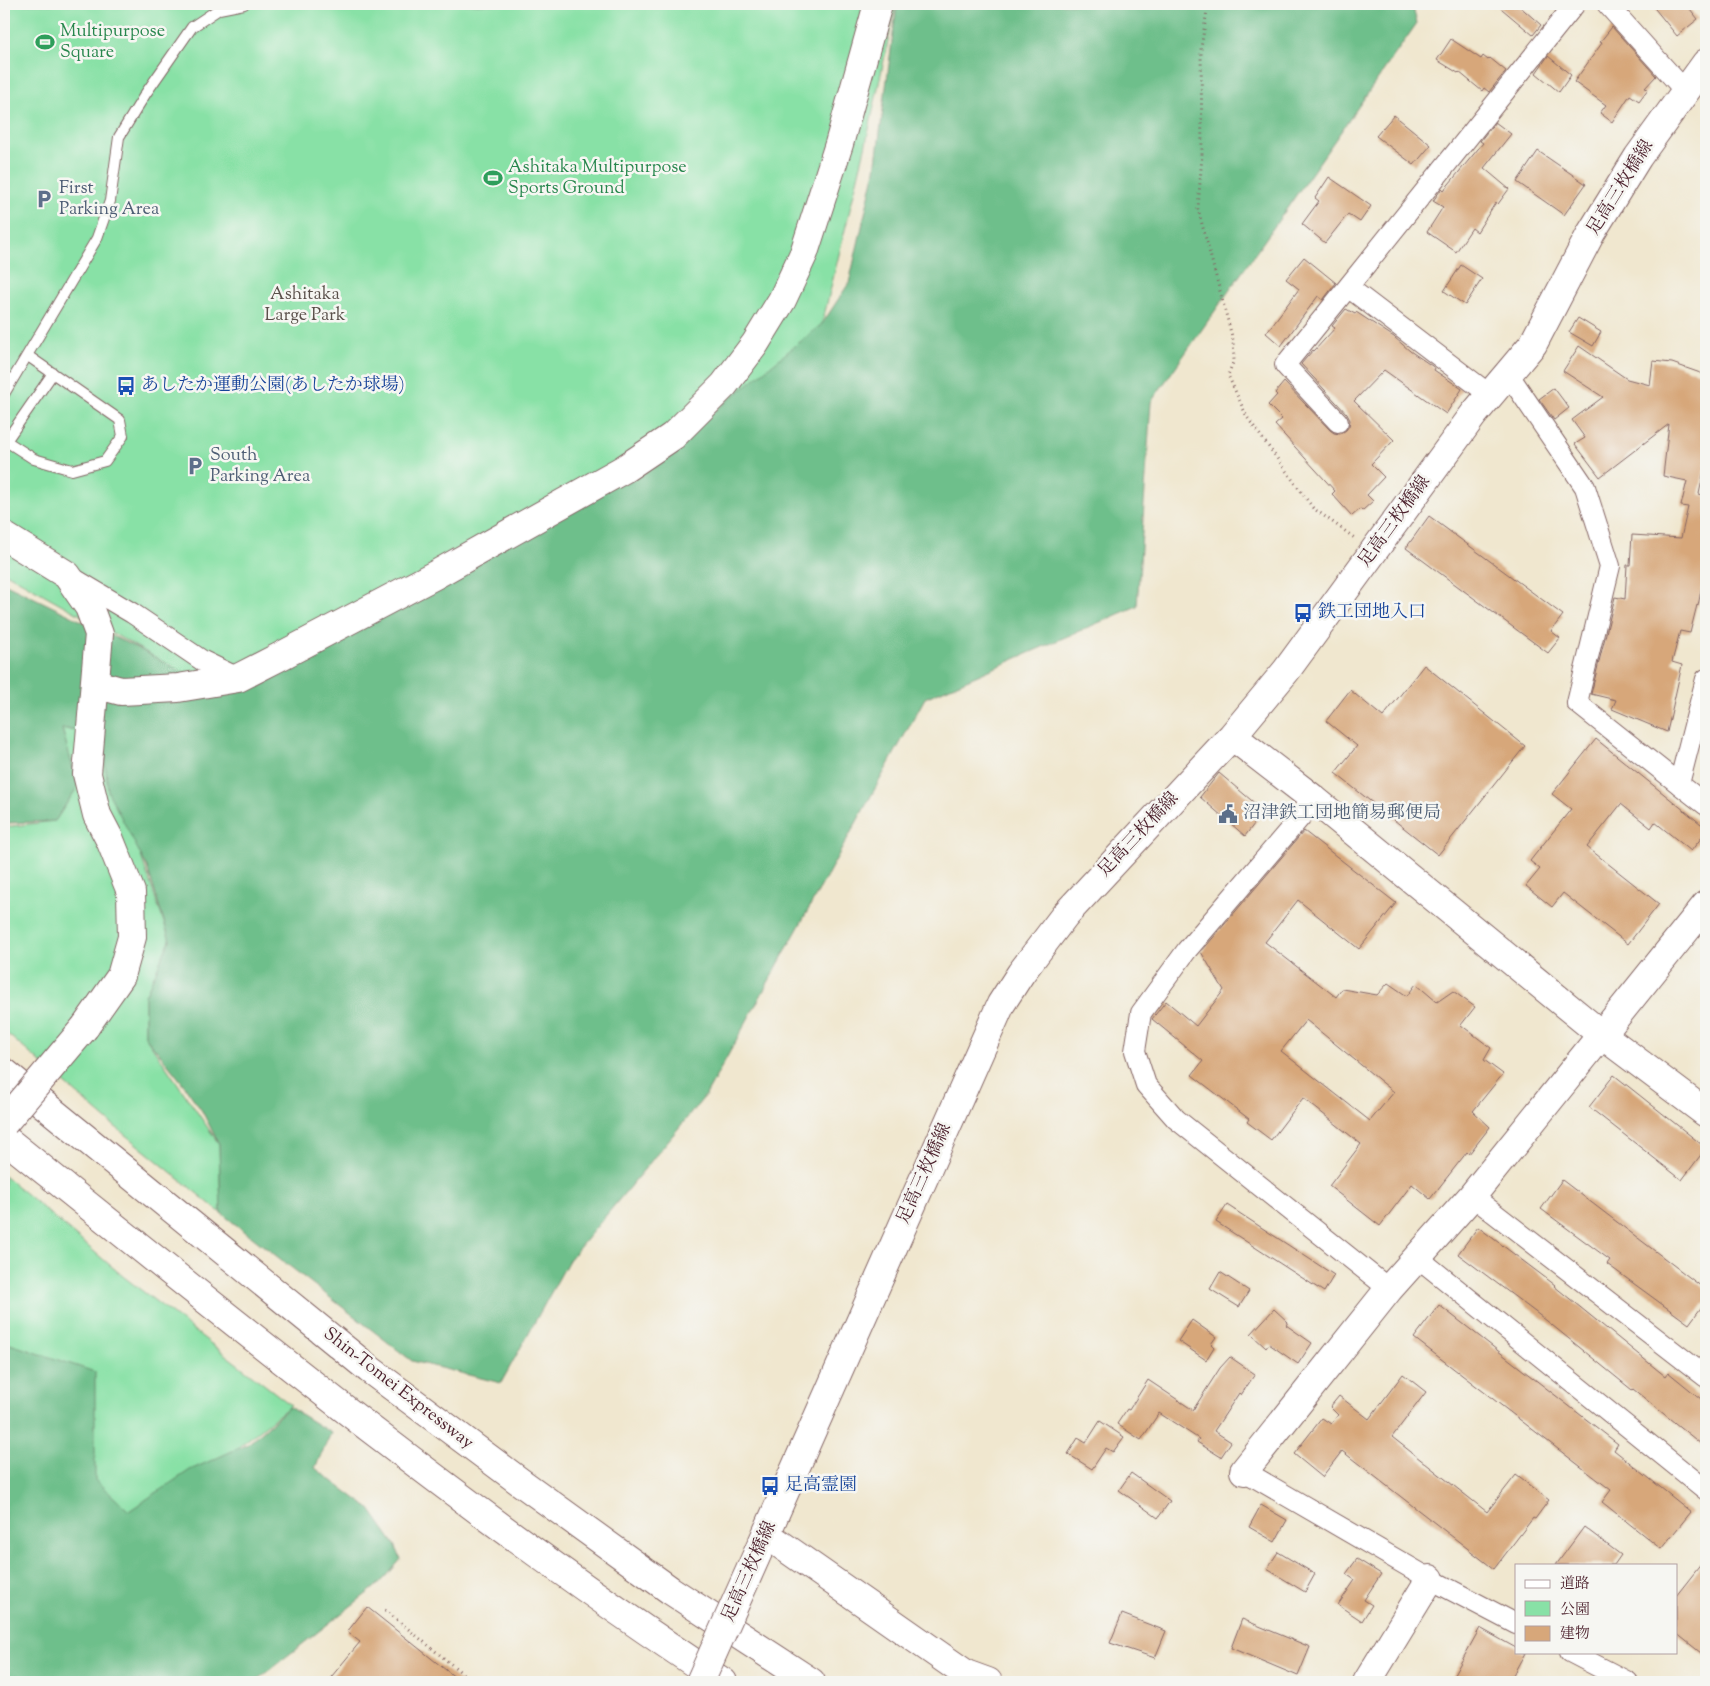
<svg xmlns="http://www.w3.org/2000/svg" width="1710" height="1686" font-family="'Sorts Mill Goudy','Noto Serif JP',serif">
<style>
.green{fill:#88e1a6;stroke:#698068}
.forest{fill:#6ebf8b;stroke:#5c6f5b}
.building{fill:#d7a77a;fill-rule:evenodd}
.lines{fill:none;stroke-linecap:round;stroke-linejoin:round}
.lane-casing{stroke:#846564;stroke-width:12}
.street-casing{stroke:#846564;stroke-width:22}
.secondary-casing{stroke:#846564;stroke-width:30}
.highway-casing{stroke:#846564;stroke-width:30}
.path{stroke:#846564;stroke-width:3;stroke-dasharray:1 4;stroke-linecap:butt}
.lane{stroke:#fff;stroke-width:10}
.street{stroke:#fff;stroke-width:20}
.secondary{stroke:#fff;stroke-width:28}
.highway{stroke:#fff;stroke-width:28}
.secondary-bridge-casing{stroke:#846564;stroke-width:30;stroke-linecap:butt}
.secondary-bridge{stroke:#fff;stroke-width:28}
.labels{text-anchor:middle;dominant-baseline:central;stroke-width:5;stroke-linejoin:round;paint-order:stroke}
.leisure-label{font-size:18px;fill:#27864d;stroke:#f6f6f2;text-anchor:start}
.street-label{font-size:18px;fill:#4a1f2b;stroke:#f6f6f2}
.service-label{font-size:18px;fill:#4e5e75;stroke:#f6f6f2;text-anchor:start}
.park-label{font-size:18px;fill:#5a504a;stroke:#f6f6f2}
.transit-label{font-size:18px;fill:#164399;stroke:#f6f6f2;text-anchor:start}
</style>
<rect width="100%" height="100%" fill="#f6f6f2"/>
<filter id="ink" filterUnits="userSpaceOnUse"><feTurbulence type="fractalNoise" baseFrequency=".02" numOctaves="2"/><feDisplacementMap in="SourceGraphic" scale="10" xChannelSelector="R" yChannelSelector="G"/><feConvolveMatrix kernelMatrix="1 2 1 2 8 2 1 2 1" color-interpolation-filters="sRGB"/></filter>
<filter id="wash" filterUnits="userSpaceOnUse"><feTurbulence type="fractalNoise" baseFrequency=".0096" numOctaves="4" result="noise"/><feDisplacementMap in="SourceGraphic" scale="20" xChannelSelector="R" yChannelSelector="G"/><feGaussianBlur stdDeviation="1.12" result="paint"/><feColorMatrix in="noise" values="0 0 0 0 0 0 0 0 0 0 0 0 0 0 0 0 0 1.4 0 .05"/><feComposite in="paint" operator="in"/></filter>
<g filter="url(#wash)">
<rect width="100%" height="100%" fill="#f0e7cf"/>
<path class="green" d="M4,4H896L865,148L822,324L765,394L302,653L197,681L4,572Z
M62,729H102L142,859L170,940L145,996V1036L219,1144L221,1213L107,1120L4,1031V827L55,821L78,786Z
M4,1175L124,1277L291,1405L236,1449L129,1511L95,1492L13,1346L4,1342Z"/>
<path class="forest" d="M897,4H1412L1417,23L1151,402L1137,606L925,698L706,1095L569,1260L501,1383L412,1361L221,1213L219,1144L202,1111L181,1081L145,1036V996L170,940L147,867L108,792L102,730L62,729L78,786L55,821L9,823L4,825V583L145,652L203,684L640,472L822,324L849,283L875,170Z
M4,1342L95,1372V1480L129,1511L190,1470L248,1444L289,1407L331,1433L315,1468L370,1509L395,1545L401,1559L385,1578L374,1588L254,1682H4Z"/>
<g id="blocks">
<path class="building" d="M1496,4H1517L1541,25L1533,35Z
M1651,4H1686L1698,19L1677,36Z
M1612,27L1656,76L1645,88L1648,89L1639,101L1630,95L1612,122L1600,113L1606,105L1574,82L1602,43L1600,42Z
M1451,39L1481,59L1483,56L1488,60L1490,58L1506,71L1489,92L1484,88L1482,91L1459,72L1458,73L1437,60Z
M1548,56L1571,75L1559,92L1536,73Z
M1394,115L1431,145L1414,165L1376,136Z
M1495,122L1511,134L1484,168L1509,189L1498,204L1496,202L1477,232L1472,228L1456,252L1427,232L1443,207L1433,201L1442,188L1444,190L1483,143L1480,141Z
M1538,151L1586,184L1564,215L1517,182Z
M1329,177L1371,206L1360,222L1348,214L1325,243L1302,224L1319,201L1315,198Z
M1304,257L1336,283L1323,300L1318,296L1281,346L1266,333L1299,289L1286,279Z
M1461,265L1482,279L1465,305L1444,291Z
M1346,309L1355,314L1356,312L1394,337L1410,351L1435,368L1434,370L1462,389L1446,414L1384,370L1354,401L1394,440L1371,464L1384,477L1367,495L1373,501L1363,510L1360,509L1352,516L1332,494L1335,491L1275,425L1282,419L1268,405L1277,395L1275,393L1284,382L1330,430L1334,433L1340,434L1346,430L1349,426L1350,420L1347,414L1301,364L1313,350L1314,351L1335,328L1332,326Z
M1578,318L1601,332L1593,346L1569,332Z
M1579,346L1627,379L1650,385L1653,361L1672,363L1706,375V461L1699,494L1706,496V565L1698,606L1697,605L1690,633L1680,631L1672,662L1682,665L1667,732L1612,709L1616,700L1591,694L1615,597L1625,599L1627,565H1630L1632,535L1681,538L1688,507L1681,506L1687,481L1663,476L1669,424L1600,477L1575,444L1585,438L1572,420L1603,397L1563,371Z
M1554,388L1569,408L1554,420L1539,399Z
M1429,516L1563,615L1551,631L1560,638L1548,653L1406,548Z
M1424,665L1525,746L1438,855L1335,773L1357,746L1326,721L1350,690L1383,717Z
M1596,739L1706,828V832L1691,851L1655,822L1651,828L1621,804L1587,847L1659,904L1628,944L1563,893L1552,907L1526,886L1540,869L1530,861L1571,809L1552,794Z
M1219,773L1264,811L1245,836L1200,797Z
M1304,831L1396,903L1359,949L1298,900L1265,942L1336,997L1342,989L1377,995L1388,983L1407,996L1416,984L1437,1002L1453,991L1475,1007L1461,1025L1491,1048L1484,1060L1503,1074L1473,1111L1490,1127L1469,1154L1467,1152L1430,1199L1412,1184L1380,1226L1329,1186L1361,1144L1303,1098L1271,1140L1247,1122L1249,1119L1192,1075L1203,1061L1152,1019L1166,1001L1196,1026L1224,990L1201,952ZM1306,1020L1394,1092L1370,1121L1281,1051Z
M1614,1075L1706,1148L1682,1180L1589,1107Z
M1562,1180L1706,1290V1301L1689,1324L1607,1264L1610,1260L1541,1209Z
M1227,1205L1334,1275L1324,1292L1216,1222Z
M1478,1227L1555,1285L1554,1286L1665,1376L1668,1372L1706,1403V1448L1633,1389L1632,1390L1547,1321L1458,1254Z
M1220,1272L1249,1291L1239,1307L1210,1289Z
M1439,1305L1618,1444L1614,1450L1691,1512L1661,1549L1602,1502L1611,1490L1414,1338Z
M1274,1309L1288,1322L1286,1325L1312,1343L1298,1364L1269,1344L1266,1348L1251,1334Z
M1192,1320L1216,1337L1211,1344L1214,1347L1206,1360L1178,1341Z
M1230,1357L1255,1374L1241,1395L1239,1393L1214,1431L1231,1442L1221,1457L1197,1442L1199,1439L1159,1413L1141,1440L1117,1424L1127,1409L1129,1410L1148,1380L1193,1410L1220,1368Z
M1403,1374L1426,1392L1392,1437L1487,1512L1516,1475L1549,1500L1535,1519L1533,1518L1494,1569L1342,1451L1322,1477L1294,1454L1322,1418L1331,1424L1338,1415L1330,1407L1339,1396L1369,1419Z
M1100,1421L1124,1437L1113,1452L1106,1448L1092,1469L1068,1454L1078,1438L1086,1443Z
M1131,1473L1170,1501L1158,1518L1119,1490Z
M1261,1505L1287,1520L1275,1542L1249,1527Z
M1584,1527L1621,1555L1614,1565H1556Z
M1278,1552L1315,1574L1305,1592L1267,1569Z
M1706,1558V1657L1676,1633V1596Z
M1357,1559L1381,1574L1364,1600L1372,1605L1362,1621L1338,1605L1355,1580L1346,1574Z
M367,1607L461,1682H327L360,1642L347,1632Z
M1122,1614L1166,1631L1155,1658L1110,1643Z
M1242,1619L1310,1647L1298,1676L1231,1648Z
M1480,1628L1516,1648V1652L1525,1653L1509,1682H1450Z"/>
</g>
</g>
<g filter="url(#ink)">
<use href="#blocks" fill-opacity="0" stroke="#846564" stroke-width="1"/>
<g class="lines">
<g class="lane-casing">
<path id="lane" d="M4,394L97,238L110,201L119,137L146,93L192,27L219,9L244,4
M6,441L53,373
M4,445L6,441L34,459L72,470L105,461L123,436L120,420L28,356"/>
</g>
<g class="street-casing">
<path id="street" d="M1607,4L1686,92
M1505,377L1513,381L1585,487L1610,566L1577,703L1679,784
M1490,395L1348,287L1575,4
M1338,422L1285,365L1348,287
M73,578L132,613L203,661L238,678
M1706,679L1679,784L1706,805
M1315,800L1187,950L1141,1013L1135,1051L1146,1085L1176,1119L1389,1289
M1472,1196L1706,1377
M1417,1257L1706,1490
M1244,1471L1430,1579L1516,1624
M1570,1652L1628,1682"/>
</g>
<g class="secondary-casing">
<path id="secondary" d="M4,536L67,575L89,607L99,634L87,774L97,815L110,840L131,892L132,937L121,976L85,1027
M95,684L121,691L178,688L238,678L279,657L435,575L624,469L673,436L724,385L755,344L782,300L804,253L839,144L878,4
M1232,736L1315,800L1602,1035L1706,1113
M1244,1471L1389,1289L1472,1196L1706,905
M767,1535L966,1674L988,1682
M759,1550L1001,1004L1021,973L1065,915L1232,736L1286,671L1474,414L1533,344L1591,233L1638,157L1706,63
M1367,1682L1430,1579"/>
</g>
<g class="highway-casing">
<path id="highway" d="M4,1072L369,1369L519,1481L670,1590L811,1682
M4,1138C238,1326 472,1517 723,1682"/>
</g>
<path class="path" d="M1208,4L1201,48L1202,155L1198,209L1233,340L1234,360L1228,375L1247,417L1313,508L1356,539
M385,1610L473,1682"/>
<use href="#lane" class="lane"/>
<use href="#street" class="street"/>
<use href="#secondary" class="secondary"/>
<use href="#highway" class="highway"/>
<g class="secondary-bridge-casing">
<path id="secondary-bridge" d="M4,1123L85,1027
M700,1682L759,1550"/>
</g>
<use href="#secondary-bridge" class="secondary-bridge"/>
</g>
</g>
<defs>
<g id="stadium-bare" transform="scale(1.5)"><path d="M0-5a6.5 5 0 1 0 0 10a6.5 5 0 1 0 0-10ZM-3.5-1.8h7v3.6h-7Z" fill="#2e9e5b" stroke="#f6f6f2" stroke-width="2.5" paint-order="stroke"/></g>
<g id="parking-bare" transform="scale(1.5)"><path d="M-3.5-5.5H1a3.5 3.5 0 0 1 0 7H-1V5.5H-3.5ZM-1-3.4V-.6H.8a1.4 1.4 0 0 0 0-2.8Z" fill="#5c6f8a" stroke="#f6f6f2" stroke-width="2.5" paint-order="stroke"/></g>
<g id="bus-bare" transform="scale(1.5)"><path d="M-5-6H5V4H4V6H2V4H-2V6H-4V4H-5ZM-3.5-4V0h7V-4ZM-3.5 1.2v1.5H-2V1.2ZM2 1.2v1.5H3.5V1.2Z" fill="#1a4fb4" stroke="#f6f6f2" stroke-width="2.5" paint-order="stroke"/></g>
<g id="civic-bare" transform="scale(1.5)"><path d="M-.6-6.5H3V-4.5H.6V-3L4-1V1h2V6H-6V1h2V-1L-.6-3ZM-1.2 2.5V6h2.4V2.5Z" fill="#5c6f8a" stroke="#f6f6f2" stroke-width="2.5" paint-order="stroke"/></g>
</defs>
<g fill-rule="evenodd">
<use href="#stadium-bare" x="45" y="42"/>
<use href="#stadium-bare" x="493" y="178"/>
<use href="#parking-bare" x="44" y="199"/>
<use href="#bus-bare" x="126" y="386"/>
<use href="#parking-bare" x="195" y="466"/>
<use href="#bus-bare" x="1303" y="613"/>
<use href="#civic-bare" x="1228" y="814"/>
<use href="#bus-bare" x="770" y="1486"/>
</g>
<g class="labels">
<g class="leisure-label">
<text x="60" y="32">Multipurpose<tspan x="60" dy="21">Square</tspan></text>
<text x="508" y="168">Ashitaka Multipurpose<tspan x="508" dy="21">Sports Ground</tspan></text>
</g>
<g class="street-label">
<text transform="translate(1621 188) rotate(-58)">足高三枚橋線</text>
<text transform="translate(1395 522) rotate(-54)">足高三枚橋線</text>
<text transform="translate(1139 835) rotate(-47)">足高三枚橋線</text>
<text transform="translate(925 1174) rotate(-66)">足高三枚橋線</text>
<text transform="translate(398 1389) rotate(38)">Shin-Tomei Expressway</text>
<text transform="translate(750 1572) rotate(-66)">足高三枚橋線</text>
</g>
<g class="service-label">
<text x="59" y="189">First<tspan x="59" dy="21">Parking Area</tspan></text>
<text x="210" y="456">South<tspan x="210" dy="21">Parking Area</tspan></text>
<text x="1243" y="814">沼津鉄工団地簡易郵便局</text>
</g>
<g class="park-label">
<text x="305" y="295">Ashitaka<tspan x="305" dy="21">Large Park</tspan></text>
</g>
<g class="transit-label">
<text x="141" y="386">あしたか運動公園(あしたか球場)</text>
<text x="1318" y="613">鉄工団地入口</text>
<text x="785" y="1486">足高霊園</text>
</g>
</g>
<rect width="1710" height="1686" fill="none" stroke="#f6f6f2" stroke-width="20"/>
<rect x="1515" y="1564" width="162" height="90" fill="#f6f6f2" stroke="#b1a0a2"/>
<rect x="1525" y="1580" width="25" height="8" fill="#ffffff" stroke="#b1a0a2"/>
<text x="1560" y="1588" font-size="15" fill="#4a1f2b">道路</text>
<rect x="1525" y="1601" width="25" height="15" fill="#88e1a6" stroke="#b1a0a2"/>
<text x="1560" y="1614" font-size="15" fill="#4a1f2b">公園</text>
<rect x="1525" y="1626" width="25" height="15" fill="#d7a77a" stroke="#b1a0a2"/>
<text x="1560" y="1638" font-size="15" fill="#4a1f2b">建物</text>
</svg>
